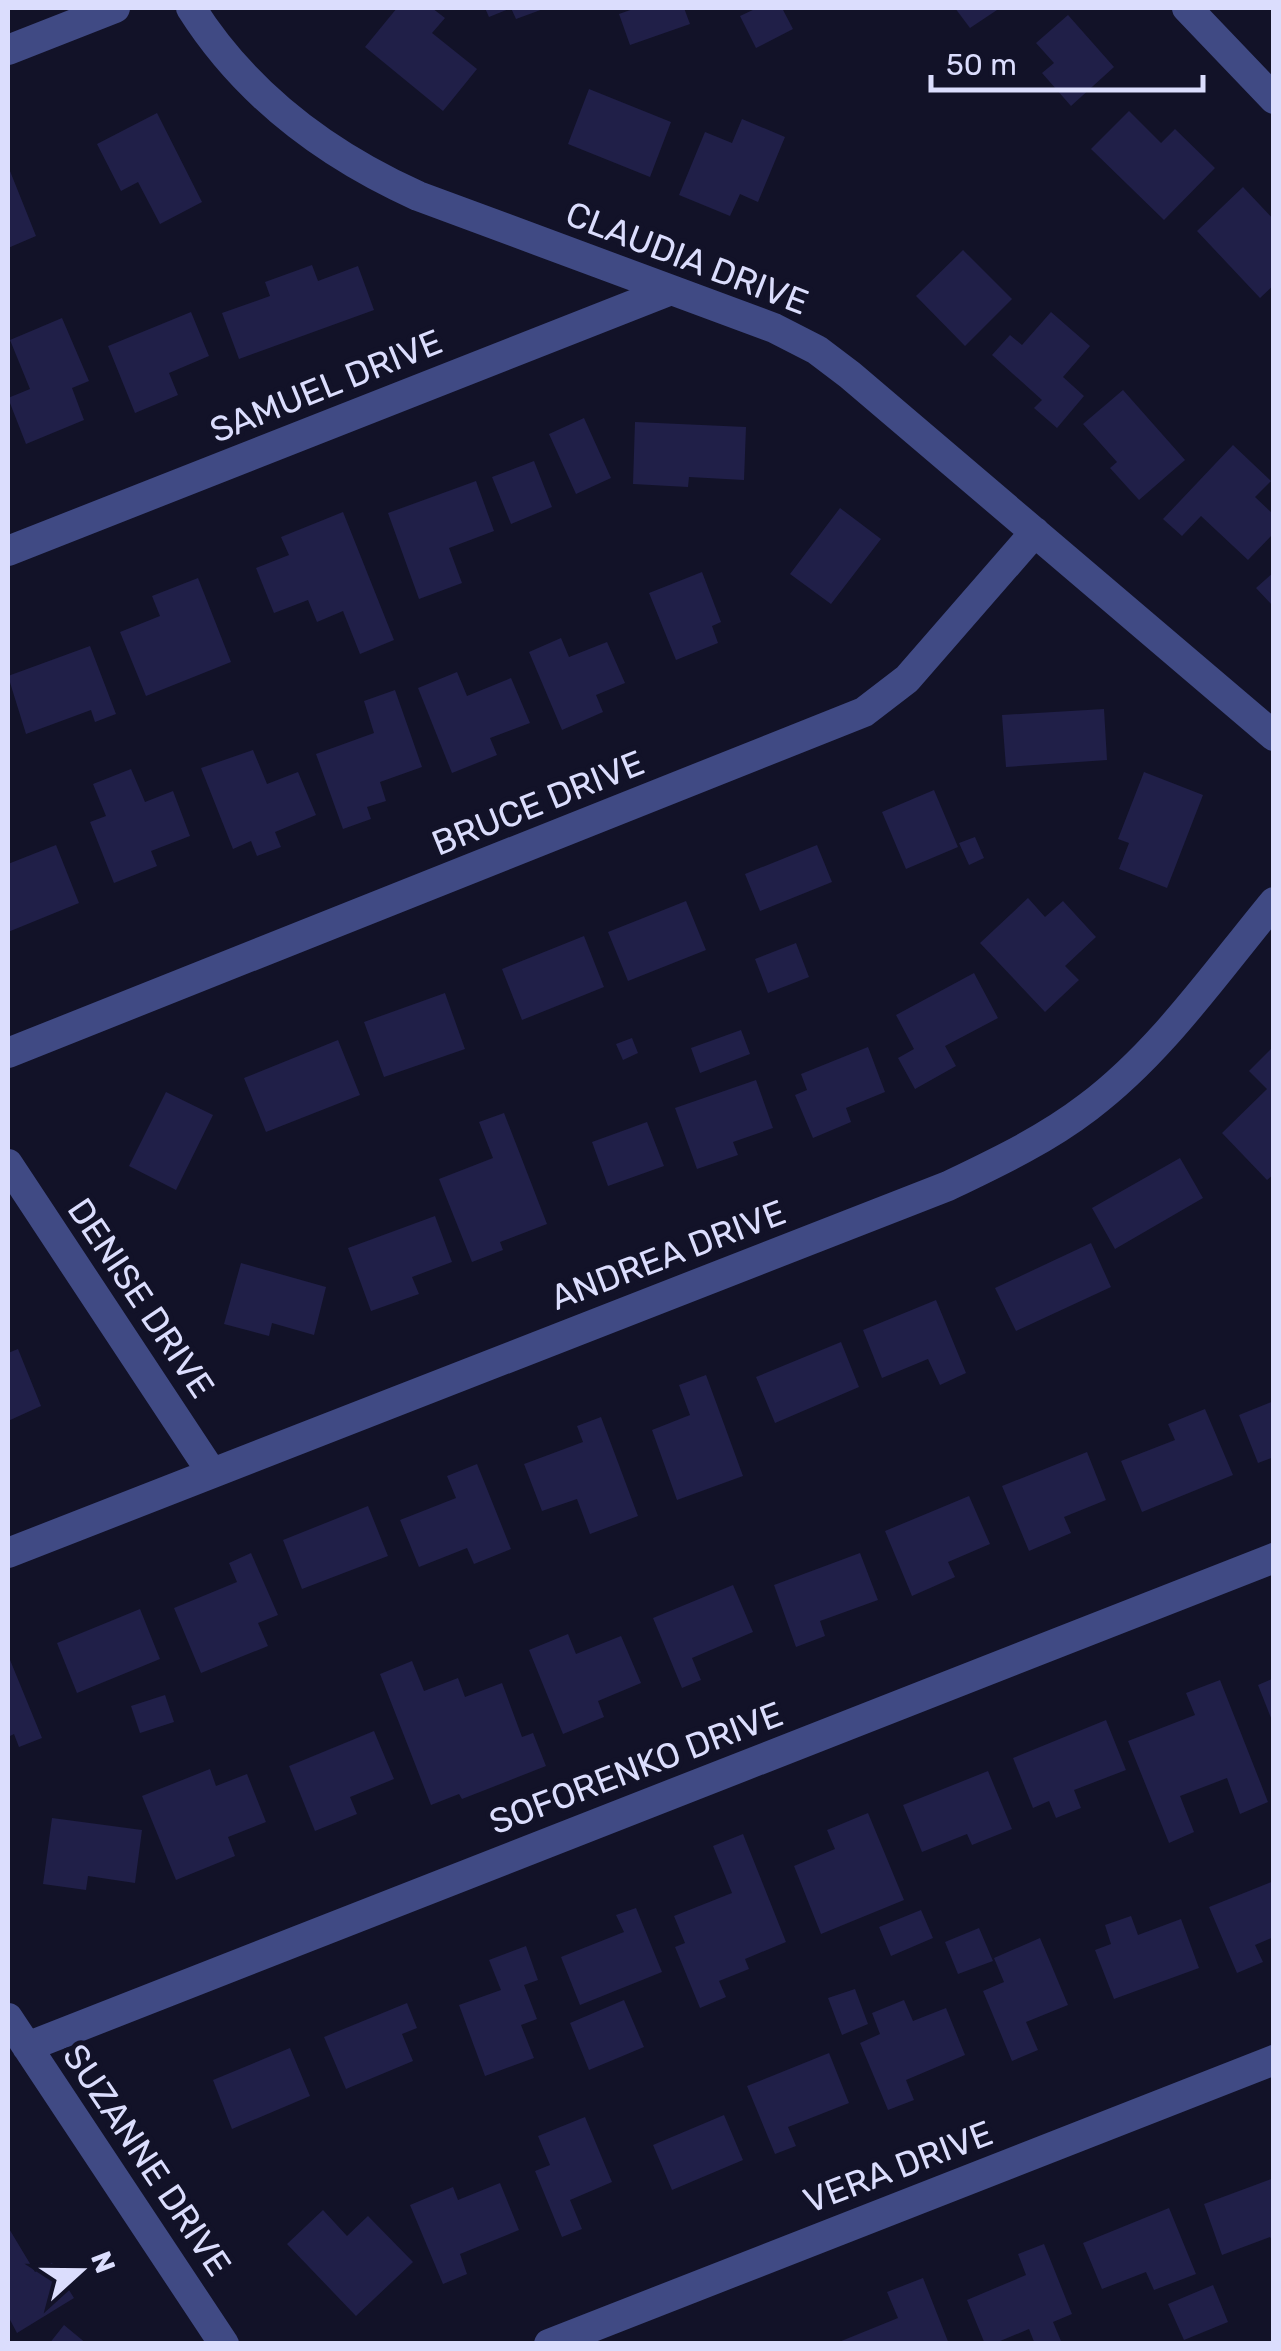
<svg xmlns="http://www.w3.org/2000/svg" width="1281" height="2351" font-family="Rubik,sans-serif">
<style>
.building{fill:#201f48}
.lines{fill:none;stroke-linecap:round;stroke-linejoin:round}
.minor{stroke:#404a84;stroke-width:30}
.labels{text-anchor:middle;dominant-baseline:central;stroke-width:10;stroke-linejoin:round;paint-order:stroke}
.street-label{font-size:35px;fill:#dbddfd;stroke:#121228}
</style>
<rect width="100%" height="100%" fill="#121228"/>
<path class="building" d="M397,8H432L445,18L432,33L477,69L443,111L365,47Z
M485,8H546L516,19L511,8L489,17Z
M636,8H684L690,24L630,45L619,14Z
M757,8H782L793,29L756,48L740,16Z
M955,8H1000L970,28Z
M1068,15L1114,67L1071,106L1042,73L1054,63L1036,43Z
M589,89L671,122L650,177L568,144Z
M1129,111L1161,143L1175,129L1215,168L1164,220L1091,149Z
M157,113L202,202L160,224L138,182L121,191L97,144Z
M742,119L785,137L758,202L740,194L730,216L679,195L705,132L732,143Z
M8,166L36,236L8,248Z
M1243,187L1274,220V285L1260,298L1197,231Z
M963,250L1012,299L965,346L916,296Z
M312,265L318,281L358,266L374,310L239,359L222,313L270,296L265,282Z
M191,312L209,356L169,373L178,395L135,413L108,346Z
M1051,312L1090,346L1063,377L1084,396L1057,428L1034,408L1042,400L992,355L1010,335L1022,345Z
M62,318L89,381L72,388L84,420L26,444L8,398L30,389L10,340Z
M1123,390L1185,460L1139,500L1110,468L1117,462L1083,424Z
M584,418L611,478L576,494L549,434Z
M635,422L746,427L744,480L689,477L688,487L633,484Z
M1233,445L1271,481L1255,497L1274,515V533L1248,560L1201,516L1182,536L1163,519Z
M534,461L552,507L511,524L492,477Z
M476,481L494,531L449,548L462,583L419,599L388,513Z
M840,508L881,539L831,604L790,574Z
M343,512L394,640L360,654L343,611L317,622L308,600L274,613L256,568L289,555L281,537Z
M702,572L721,622L712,626L718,643L676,660L649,593Z
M1274,572V607L1256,588Z
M198,578L231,662L146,696L120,632L160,616L152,596Z
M561,638L569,657L607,642L625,683L596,695L603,712L562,730L529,652Z
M90,646L116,714L95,722L91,710L26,734L8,676Z
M457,672L467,696L511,678L530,723L490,738L497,755L452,773L418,688Z
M395,690L422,767L380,782L386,801L367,807L371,819L343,829L316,754L374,733L364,701Z
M1104,709L1107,760L1006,767L1002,715Z
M253,750L267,784L298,772L316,815L275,832L281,847L257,856L251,841L233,849L201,768Z
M131,769L145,802L173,791L190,836L151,851L157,866L114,883L90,822L106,816L93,784Z
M1144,772L1203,795L1167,888L1119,869L1129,843L1118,839Z
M934,790L958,847L906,869L882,812Z
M975,837L984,858L969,865L959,843Z
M56,845L79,903L8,932V864Z
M817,845L832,882L760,911L745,874Z
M1028,898L1045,917L1063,901L1096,937L1065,966L1079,980L1045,1012L980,943Z
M686,901L706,950L628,981L608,932Z
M584,936L604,987L522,1020L502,969Z
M796,943L809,977L768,993L755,959Z
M974,973L998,1018L945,1046L956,1066L915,1089L898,1058L914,1049L896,1015Z
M445,993L465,1049L384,1077L364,1022Z
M741,1030L750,1054L700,1073L691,1048Z
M632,1038L638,1053L623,1060L616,1044Z
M338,1040L360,1095L266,1132L244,1078Z
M868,1047L885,1092L846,1108L851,1122L813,1138L795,1095L807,1090L801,1074Z
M1271,1049L1274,1174L1267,1180L1222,1133L1267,1089L1249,1071Z
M756,1080L773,1128L733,1142L738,1155L697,1169L675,1108Z
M166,1092L213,1115L176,1190L129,1166Z
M504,1113L547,1224L500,1242L503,1250L472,1262L439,1179L493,1158L479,1122Z
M647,1122L664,1166L608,1186L592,1142Z
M1180,1158L1203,1198L1115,1249L1092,1208Z
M435,1216L452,1262L412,1277L419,1294L371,1311L348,1248Z
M1091,1243L1111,1287L1016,1331L995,1288Z
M241,1263L326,1287L314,1335L272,1323L269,1336L224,1324Z
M936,1300L966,1373L940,1385L928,1359L882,1378L863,1330Z
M841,1342L859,1387L775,1423L756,1377Z
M18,1349L41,1406L8,1421V1353Z
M706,1375L743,1476L677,1500L652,1430L690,1415L679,1385Z
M1274,1401V1457L1258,1463L1239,1415Z
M1205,1409L1233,1475L1142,1512L1121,1461L1175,1440L1168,1424Z
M601,1417L638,1516L590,1534L577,1499L542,1511L524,1464L583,1442L577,1426Z
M1087,1452L1106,1500L1064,1517L1071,1533L1029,1551L1002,1486Z
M477,1464L511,1549L474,1564L467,1548L419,1567L400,1520L456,1498L447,1476Z
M969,1496L990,1544L948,1562L955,1577L912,1596L885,1531Z
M368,1506L388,1556L302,1589L283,1540Z
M251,1553L278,1615L258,1623L268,1646L201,1673L174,1608L237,1582L229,1563Z
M860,1553L878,1600L820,1621L825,1636L796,1647L774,1585Z
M733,1585L753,1632L692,1658L701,1680L682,1688L653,1618Z
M140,1609L160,1659L77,1693L57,1643Z
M568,1634L576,1654L621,1636L641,1683L598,1701L604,1717L563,1734L529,1650Z
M8,1655L42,1738L19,1747L14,1734L8,1737Z
M412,1661L424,1691L458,1678L465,1697L502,1683L522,1737L533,1733L546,1766L462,1799L459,1794L431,1805L380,1674Z
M1274,1678V1723H1273L1258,1685Z
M1220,1680L1268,1802L1240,1814L1227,1778L1180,1796L1194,1832L1169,1843L1128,1741L1195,1715L1186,1693Z
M165,1695L174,1722L140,1733L131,1706Z
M1106,1720L1126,1770L1074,1790L1081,1808L1056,1818L1049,1801L1033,1808L1013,1758Z
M374,1731L394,1779L350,1797L357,1814L315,1831L289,1766Z
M210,1769L216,1786L247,1774L266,1822L228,1837L235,1856L176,1880L142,1796Z
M988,1771L1012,1829L972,1845L967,1834L922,1852L903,1805Z
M868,1813L904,1900L821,1934L794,1866L835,1849L827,1830Z
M52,1818L142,1830L135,1883L88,1876L86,1890L43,1884Z
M743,1834L786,1942L745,1959L749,1969L719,1981L726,1997L700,2008L675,1947L685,1943L674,1916L732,1893L713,1846Z
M1274,1881V1937L1255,1945L1263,1962L1237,1973L1209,1907Z
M636,1908L662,1972L580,2005L561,1957L624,1932L616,1915Z
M921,1910L933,1938L891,1956L879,1927Z
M1131,1916L1138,1935L1181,1919L1199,1968L1114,1999L1095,1950L1111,1944L1105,1925Z
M979,1928L993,1961L958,1974L945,1942Z
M1040,1938L1068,2005L1026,2022L1038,2050L1012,2061L983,1991L1004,1982L994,1958Z
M526,1946L538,1980L524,1985L537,2019L521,2025L534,2058L485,2076L459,2005L501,1990L489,1960Z
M855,1989L868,2024L842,2035L828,1998Z
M624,2000L644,2047L589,2070L570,2023Z
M904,2000L913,2021L946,2008L965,2055L906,2080L914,2100L888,2110L860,2043L880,2034L872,2013Z
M407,2003L417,2028L402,2034L413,2061L346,2089L324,2037Z
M290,2048L310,2096L232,2129L213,2080Z
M829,2053L849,2103L788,2127L796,2146L775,2154L747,2086Z
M724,2115L743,2160L672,2190L653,2145Z
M585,2117L612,2182L570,2200L582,2229L562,2237L535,2171L550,2165L538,2136Z
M1274,2178V2244L1270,2237L1222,2255L1204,2204Z
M500,2183L519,2230L460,2254L467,2274L443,2284L410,2205L453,2187L458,2200Z
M1169,2208L1196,2274L1154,2290L1146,2272L1102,2289L1083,2243Z
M323,2210L347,2236L368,2216L413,2262L356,2316L287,2244Z
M8,2227L35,2272L52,2263L74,2298L17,2333L8,2316Z
M1044,2244L1072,2314L1053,2322L1061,2341L1035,2344L1029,2329L993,2344H985L967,2300L1026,2275L1018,2254Z
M923,2278L949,2344H834L898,2318L887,2292Z
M1213,2285L1228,2322L1184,2340L1168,2304Z
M64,2325L87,2344H49Z"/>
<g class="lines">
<path class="minor" d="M191,8C246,95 325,154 418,196L774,328L817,350L850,375L1274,736
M1187,8L1274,99
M8,50L115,8
M8,551L671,290
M8,1053L864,712L907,679L1035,532
M8,1164L212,1473
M8,1553L948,1186C996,1163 1045,1140 1088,1107C1161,1052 1216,972 1274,902
M8,2018L224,2344
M27,2047L1274,1558
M549,2344L1274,2060"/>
</g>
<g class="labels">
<g class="street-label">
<text transform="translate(687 258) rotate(21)">CLAUDIA DRIVE</text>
<text transform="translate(326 386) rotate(-22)">SAMUEL DRIVE</text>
<text transform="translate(538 803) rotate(-22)">BRUCE DRIVE</text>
<text transform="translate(668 1255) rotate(-21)">ANDREA DRIVE</text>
<text transform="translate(141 1298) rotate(56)">DENISE DRIVE</text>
<text transform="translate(636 1768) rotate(-21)">SOFORENKO DRIVE</text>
<text transform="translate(147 2160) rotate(56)">SUZANNE DRIVE</text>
<text transform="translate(898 2167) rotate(-21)">VERA DRIVE</text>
</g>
</g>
<rect width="1281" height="2351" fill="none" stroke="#dbddfd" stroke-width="20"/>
<g transform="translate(80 2271) rotate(69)" stroke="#121228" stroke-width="8" paint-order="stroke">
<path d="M0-8L18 38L0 25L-18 38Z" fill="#dbddfd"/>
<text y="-15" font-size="28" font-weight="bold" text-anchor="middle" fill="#dbddfd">N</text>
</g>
<path d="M931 75v15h272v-15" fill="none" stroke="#dbddfd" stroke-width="5"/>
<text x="946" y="75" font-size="30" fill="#dbddfd" stroke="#121228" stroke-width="8" paint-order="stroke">50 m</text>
</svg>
